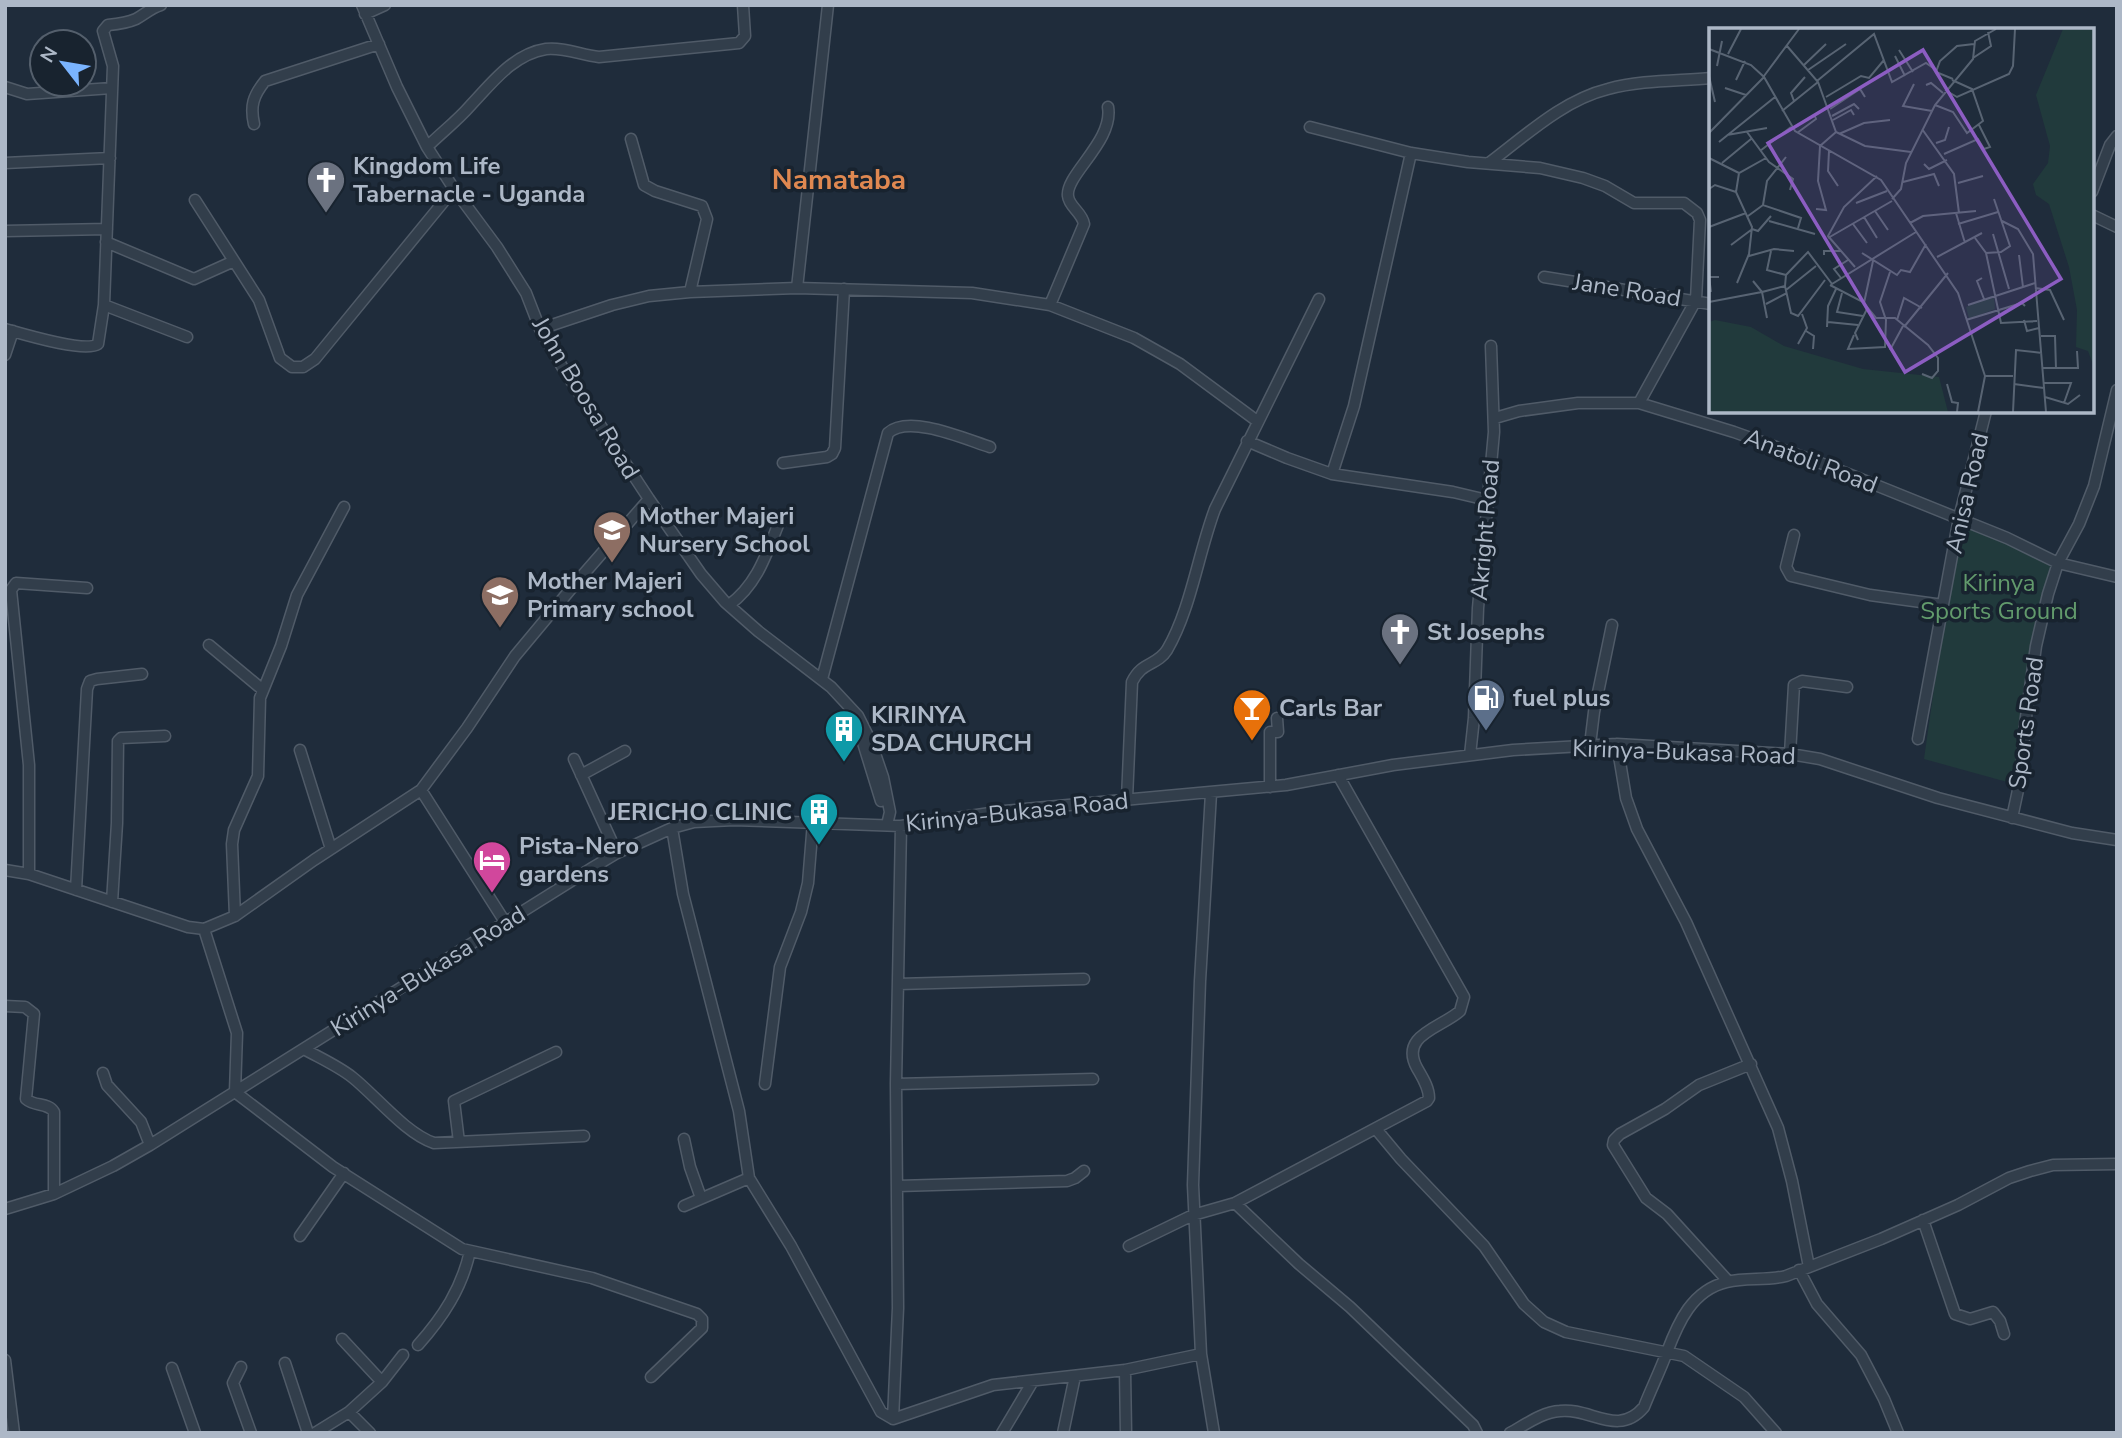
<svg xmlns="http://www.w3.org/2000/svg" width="2122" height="1438" font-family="'Nunito Sans',sans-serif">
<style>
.green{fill:#213a3c}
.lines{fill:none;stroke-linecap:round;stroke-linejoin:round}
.minor-casing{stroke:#505b68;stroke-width:13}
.minor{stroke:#323e4b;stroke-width:10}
.labels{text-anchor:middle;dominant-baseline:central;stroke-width:7;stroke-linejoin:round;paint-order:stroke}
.poi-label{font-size:24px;font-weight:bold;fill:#adb8c7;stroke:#18232f;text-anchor:start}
.street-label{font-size:24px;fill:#adb8c7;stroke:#18232f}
.park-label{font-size:24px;fill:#629a6c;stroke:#18232f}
.quarter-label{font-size:28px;font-weight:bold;fill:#df8851;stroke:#18232f}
.inset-road{fill:none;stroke:#586473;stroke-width:2}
.view{fill:#8c5dc2;fill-opacity:0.15;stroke:#8c5dc2;stroke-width:3.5}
.inset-edge{fill:none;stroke:#adb8c7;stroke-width:3.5}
</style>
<rect width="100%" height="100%" fill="#1f2c3b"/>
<path class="green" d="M1958,519L2058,569L2034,660L2018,785L1924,759Z"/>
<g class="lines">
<g class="minor-casing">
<path id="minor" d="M362,5L397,87L427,147L454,189L497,247L526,293L540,329L564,370L649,499L701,574L725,602L758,631L831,687L858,716L871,742L883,777L890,812L887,825
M365,14L385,5
M5,87L27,94L112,88
M254,124C250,106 253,96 265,81L379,44
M1310,127L1411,153L1468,162L1540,168L1583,178L1605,186L1634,203H1684L1697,213L1700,220L1696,300L1639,403
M631,139L644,185L655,191L702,206L707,219L690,292
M427,147C441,133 457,121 470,106C491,84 513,54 546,49C564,47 581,55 599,57L739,43L745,36L743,5
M5,163L110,158
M1489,163C1525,136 1563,100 1608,89C1641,80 1677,81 1711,78
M2092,192L2110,145L2117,136
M195,200L259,300L280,358L292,367H303L315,359L454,189
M2092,215L2117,227
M5,231L107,229
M106,242L194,279L234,261
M1544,277L1711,304
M797,288L828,5
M104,305L187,337
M1050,305L1084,224C1082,212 1069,207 1068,196C1065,175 1114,141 1108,107
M5,329C23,334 85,353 98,344L104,305L113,66L103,31L108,25C118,24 127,23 136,19C145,14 151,8 161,5
M540,329L612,305L649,296L690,292L797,288L972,293L1050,305L1134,338L1180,364L1257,421
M5,355L13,331
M1495,418L1519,411L1578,403H1639L1734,432L1826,465L2007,538L2058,563L2117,577
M1247,441L1287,458L1332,474L1453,492L1487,500
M783,463L827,457L832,454L835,448L844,289
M1332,474L1354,406L1411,153
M1794,535L1786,567L1791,576L1870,595L1943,605
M729,605C758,584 767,552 780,520
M209,645L263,690
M822,679L888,433C909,414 965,439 990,447
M860,733L881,801
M1918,739L1959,518L1986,411
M1617,744L1626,798L1637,829L1686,922L1778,1128L1792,1181L1809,1267
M1590,745L1594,712L1612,625
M300,750L331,849
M1790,754L1794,685L1802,681L1847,687
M1470,755L1474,718L1478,608L1494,432L1491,346
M574,759L617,853
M581,775L625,751
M1270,787V732H1278L1277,718
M421,790L505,922
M1211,793L1200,981L1193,1185L1201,1354L1214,1433
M1127,799L1132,682C1142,661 1157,666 1167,650C1191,609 1198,554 1215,509L1319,299
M2012,818L2021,776L2025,724L2036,646L2048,594L2058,563L2079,524L2094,486L2117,390
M672,828L683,894L739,1111L749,1178L791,1246L881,1412L893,1419L993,1385L1125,1370L1201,1354
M5,870L29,874L188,927L204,929L235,916L314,860L421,790L467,728L515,656L575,584L649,499
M29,874V765L11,590L16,583L87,588
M76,890L87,689L90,681L97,679L142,674
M112,902L117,823L118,741L121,738L165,736
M235,916L232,844L234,830L258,776L260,698L281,646L297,595L344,507
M204,929L237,1033L235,1092L333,1167L462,1249L592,1278L697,1314L702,1319V1328L651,1377
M898,984L1084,979
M5,1006L25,1007L34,1014L26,1099C35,1107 48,1102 54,1112V1194
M304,1049C320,1058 338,1066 352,1077C375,1095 406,1134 434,1143L584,1136
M103,1073L107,1085L141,1122L150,1145
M765,1084L780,967L801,912L808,883L813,822
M896,1084L1093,1079
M1376,1129L1401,1159L1484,1246L1524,1304L1544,1322L1566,1332L1684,1356L1744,1397L1776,1433
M684,1139L690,1167L701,1198
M459,1142L454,1101L556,1052
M898,1186L1067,1181L1075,1178L1084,1171
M1235,1203L1299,1264L1350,1307L1473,1425L1477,1433
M684,1206L749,1178
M5,1209L54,1194L113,1166L150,1145L592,868L617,853L672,828L694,822L734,820L901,826L1004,811L1286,785L1393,765L1513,750L1617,744L1790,754L1820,759L1938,798L2072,833L2117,840
M1923,1220L1955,1314L1970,1319L1993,1312L2000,1321L2004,1334
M300,1236L344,1173
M1129,1246L1193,1215L1235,1203L1427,1101L1429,1098C1429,1087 1422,1077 1417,1068C1399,1035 1441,1028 1460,1011L1464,997L1338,775
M1799,1270L1817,1304L1861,1355L1884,1399L1898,1433
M1728,1281L1667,1214L1646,1198L1613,1145L1614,1140L1620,1134L1665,1109L1699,1085L1751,1064
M342,1339L382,1382L349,1412
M418,1345C443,1317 462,1288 470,1251
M5,1360L14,1433
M285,1363L308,1433
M241,1367L233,1383L251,1433
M172,1368L195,1433
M1125,1370L1126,1433
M382,1382L403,1355
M893,1419L898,1308L896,1084L901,826
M315,1433L349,1412L370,1433
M1002,1433L1033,1381
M1063,1433L1075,1376
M1510,1433C1525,1425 1542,1412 1560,1411C1590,1407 1618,1438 1644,1407C1651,1389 1660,1371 1667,1352C1678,1323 1692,1290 1727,1282C1746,1277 1766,1281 1786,1276L1881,1239L1958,1205L2009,1178L2030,1171L2053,1165L2117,1164"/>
</g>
<use href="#minor" class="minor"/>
</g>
<defs>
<g id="church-pin" transform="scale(2.0125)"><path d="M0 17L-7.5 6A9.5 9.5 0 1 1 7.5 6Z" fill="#6b7280" stroke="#18232f"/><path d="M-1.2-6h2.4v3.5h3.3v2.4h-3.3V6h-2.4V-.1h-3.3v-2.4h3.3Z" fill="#fff"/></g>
<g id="school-pin" transform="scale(2.0125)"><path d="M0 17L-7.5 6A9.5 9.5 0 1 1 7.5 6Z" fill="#8d6e63" stroke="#18232f"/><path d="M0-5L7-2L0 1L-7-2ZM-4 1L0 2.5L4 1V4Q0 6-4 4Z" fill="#fff"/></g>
<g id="fuel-pin" transform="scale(2.0125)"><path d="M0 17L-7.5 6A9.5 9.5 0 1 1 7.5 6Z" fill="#5c6f8a" stroke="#18232f"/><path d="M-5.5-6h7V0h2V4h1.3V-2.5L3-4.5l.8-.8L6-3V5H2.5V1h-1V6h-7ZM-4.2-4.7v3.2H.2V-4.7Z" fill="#fff"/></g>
<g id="bar-pin" transform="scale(2.0125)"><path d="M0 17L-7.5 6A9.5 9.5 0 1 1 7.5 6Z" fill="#e8710a" stroke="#18232f"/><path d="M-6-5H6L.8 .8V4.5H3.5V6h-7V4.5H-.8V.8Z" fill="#fff"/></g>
<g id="building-pin" transform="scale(2.0125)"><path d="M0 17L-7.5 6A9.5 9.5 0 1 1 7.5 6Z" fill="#0f9aa8" stroke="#18232f"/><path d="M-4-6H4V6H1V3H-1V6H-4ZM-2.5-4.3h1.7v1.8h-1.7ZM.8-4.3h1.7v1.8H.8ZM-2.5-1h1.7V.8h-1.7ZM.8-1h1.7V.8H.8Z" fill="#fff"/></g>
<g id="hotel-pin" transform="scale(2.0125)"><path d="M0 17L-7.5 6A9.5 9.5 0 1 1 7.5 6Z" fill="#d1479c" stroke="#18232f"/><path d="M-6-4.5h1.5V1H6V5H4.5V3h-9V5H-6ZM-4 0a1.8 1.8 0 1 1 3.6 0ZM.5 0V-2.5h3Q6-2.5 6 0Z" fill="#fff"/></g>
</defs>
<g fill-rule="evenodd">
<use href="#church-pin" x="326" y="180"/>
<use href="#school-pin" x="612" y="530"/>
<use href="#school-pin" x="500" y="595"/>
<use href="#church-pin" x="1400" y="632"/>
<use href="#fuel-pin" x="1486" y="698"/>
<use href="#bar-pin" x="1252" y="708"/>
<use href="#building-pin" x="844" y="729"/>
<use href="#building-pin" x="819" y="812"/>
<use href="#hotel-pin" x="492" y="860"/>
</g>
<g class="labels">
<g class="poi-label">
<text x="353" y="166">Kingdom Life<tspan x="353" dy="28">Tabernacle - Uganda</tspan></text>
<text x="639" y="516">Mother Majeri<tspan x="639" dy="28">Nursery School</tspan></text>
<text x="527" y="581">Mother Majeri<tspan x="527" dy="28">Primary school</tspan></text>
<text x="1427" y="632">St Josephs</text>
<text x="1513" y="698">fuel plus</text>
<text x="1279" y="708">Carls Bar</text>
<text x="871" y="715">KIRINYA<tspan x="871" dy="28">SDA CHURCH</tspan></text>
<text x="792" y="812" text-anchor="end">JERICHO CLINIC</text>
<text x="519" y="846">Pista-Nero<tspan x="519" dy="28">gardens</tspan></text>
</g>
<g class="street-label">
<text transform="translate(1627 290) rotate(9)">Jane Road</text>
<text transform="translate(586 398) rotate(59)">John Boosa Road</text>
<text transform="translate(1811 461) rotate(21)">Anatoli Road</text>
<text transform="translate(1967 493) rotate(-77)">Anisa Road</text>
<text transform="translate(1485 530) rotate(-85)">Akright Road</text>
<text transform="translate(2026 723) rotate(-82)">Sports Road</text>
<text transform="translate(1684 752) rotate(2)">Kirinya-Bukasa Road</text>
<text transform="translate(1017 812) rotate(-6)">Kirinya-Bukasa Road</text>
<text transform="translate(428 971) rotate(-32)">Kirinya-Bukasa Road</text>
</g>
<g class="park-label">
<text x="1999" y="583">Kirinya<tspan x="1999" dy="28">Sports Ground</tspan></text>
</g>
<g class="quarter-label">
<text x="839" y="180">Namataba</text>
</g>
</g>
<g transform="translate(1709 28)">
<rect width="385" height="385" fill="#1f2c3b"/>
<path d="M354,1H385V339L379,323L367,319L368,282L360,239L340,176L327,167L324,156L339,135L341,118L327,67ZM285,267L286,281L260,291L257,279ZM6,292L42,299L75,318L154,341L230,349L239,384H0V294Z" fill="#213a3c"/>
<path class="inset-road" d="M78,18L109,54L127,104L156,118L202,124M0,21L42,37L55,49L86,103L172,152L249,265L276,348L269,384M190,22L204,44M19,26L32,1M186,28L196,48M264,30L282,18L279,4M95,37L117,16M8,38L13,13M99,42L137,16M0,48L6,74M55,48L90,1M244,51L227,44L231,33L248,18L265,16M27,52L36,33M108,53L165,6L183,54L217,35L227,42M205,56L194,78L223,83M217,57L222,55L234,65M16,60L37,67M236,62L248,69L300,46L304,38L306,1M117,69L152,48L160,50L175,32M85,73L82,65L96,49M226,77L244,84L258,105L274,93L263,61L243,52M121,81L151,61L156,69M73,83L109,54M123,88L145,76L150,81M124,92L142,82L145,87M213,101L245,146L250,185M38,104L60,134L84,151L81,162M0,105L55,49M88,105L107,91L105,86M130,106L155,95L181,92M18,107L58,100M10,114L66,69M227,115L236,112L240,99M51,123L82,99M120,123L119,143L129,158M235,126L269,111L275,121L281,119L270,97M0,130L30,145L57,130M13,135L42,111M215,136L220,141L238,132M194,154L225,146L230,158M249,155L274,148M0,161L6,157L27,164M183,171L192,161L197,135L226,77L264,31L266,13L287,1M147,175L178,163M54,177L58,153L77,129M107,181L117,182L109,153L111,118L127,104M166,183L179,202M247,185L256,215M39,188L54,177L92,190L89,200M155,189L168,210M60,193L106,206M293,193L309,201L324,226L337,384M201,195L214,188L267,183M144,196L158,215M249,196L289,184M0,199L37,185M43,201L49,203L62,188M284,206L300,261M119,210L183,173M266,210L277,225L292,295L328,293M22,217L42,202M62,223L58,242L77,247M153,225L188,247L192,242L201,244L217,216M277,225L292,224L301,218L285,171M115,227V223H132M310,227L314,259M40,228L65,221L85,223M228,229L273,205M146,239L119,208L135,179L168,148M132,250L125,241L139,232M273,250L268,253L275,271M44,253L53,264L76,258L77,247L99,224L123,256L207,204M28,255L40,226L43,199L27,164L30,145M121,257L154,274L167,290H186L219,317L229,330V343L223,350L213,346M76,258L82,285L89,288L116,252M326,260L341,262L355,292M77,262L107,238M2,264L0,249H10M133,265L128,284L154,288M0,274L53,264L58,290M155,275L164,233M57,276L78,265M259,277L326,255M188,292L195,270L213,280M257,292L313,275L316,278M315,292L318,303L330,300M119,294L149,297M118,299L119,278L127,261M195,299L239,245M97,303L105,308L104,321M145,307L139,321L176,319L177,292L171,274L181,244M332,308H346L347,341M149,312L146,305L159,279M89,316L98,300L93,286M181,322L194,298M333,340H369L368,323M276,348H304M335,355H362L355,375M238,356L243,374L249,375L248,384M305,356L335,360M336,369L359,376L371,367M304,384L307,322L333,325"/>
<path class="view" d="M214,22L352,251L196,344L59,115Z"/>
<rect width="385" height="385" class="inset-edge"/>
</g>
<rect width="2122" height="1438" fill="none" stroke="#adb8c7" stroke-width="14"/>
<g transform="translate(63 63) rotate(301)"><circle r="33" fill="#18232f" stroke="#545f6c" stroke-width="2"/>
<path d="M0-5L12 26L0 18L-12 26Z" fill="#7ab4ff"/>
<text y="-10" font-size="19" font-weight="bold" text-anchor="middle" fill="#adb8c7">N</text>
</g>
</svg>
